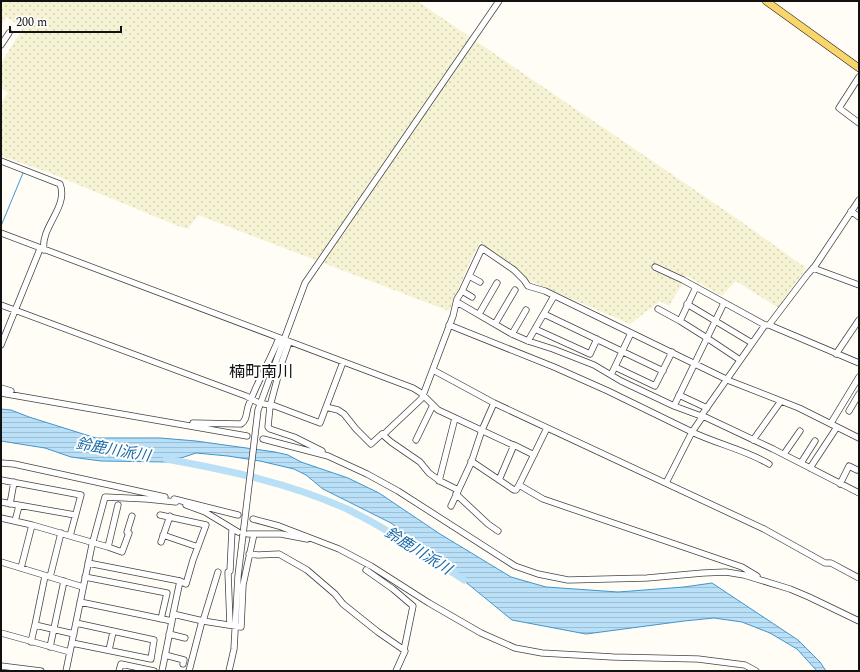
<svg xmlns="http://www.w3.org/2000/svg" width="860" height="672" font-family="Spectral,'Noto Sans JP',serif">
<style>
.farmland{fill:url(#farmland-dots)}
.water{fill:url(#water-rules);stroke:#3f96cf}
.lines{fill:none;stroke-linecap:round;stroke-linejoin:round}
.stream{stroke:#3f96cf;stroke-width:1}
.river{stroke:#b9e0f7;stroke-width:7}
.minor-casing{stroke:#444;stroke-width:7}
.major-casing{stroke:#222;stroke-width:8}
.minor{stroke:#fff;stroke-width:5.5}
.major{stroke:#f9d66b;stroke-width:7}
.labels{text-anchor:middle;dominant-baseline:central;stroke-width:4;stroke-linejoin:round;paint-order:stroke}
.water-label{font-size:15px;font-style:italic;fill:#1768a6;stroke:#fff}
.quarter-label{font-size:16px;fill:#111;stroke:#fff}
</style>
<defs>
<pattern id="farmland-dots" width="8" height="8" patternUnits="userSpaceOnUse"><rect width="8" height="8" fill="#f6f3d4"/><path d="M2 2h.1M6 6h.1" fill="none" stroke="#d2cfb5" stroke-width="1.8" stroke-linecap="round"/></pattern>
<pattern id="water-rules" width="6" height="5" patternUnits="userSpaceOnUse"><rect width="6" height="5" fill="#b9e0f7"/><path d="M0 2.5h6" fill="none" stroke="#9ebfd3"/></pattern>
</defs>
<rect width="100%" height="100%" fill="#fffdf5"/>
<path class="farmland" d="M1,1H417L739,220L806,268L778,308L736,281L722,296L687,276L669,306L660,301L630,324L530,281L480,242L470,262L449,311L198,215L188,229L178,226L50,173L1,156V103L8,93L1,88V63L23,28L7,17L1,25Z"/>
<path class="water" d="M1,409L11,410L29,417L96,438H160L196,441L275,452L288,455L301,462L348,478L379,493L440,534L511,577L546,587L618,592L684,587L712,583L798,640L820,662L826,671H817L797,649L770,633L742,622L714,618L684,621L586,634L512,620L424,548L391,523L323,489L306,475L294,469L260,461L228,456L196,453L169,462L101,461L71,457L45,448L1,441Z"/>
<g class="lines">
<path class="stream" d="M1,226L23,173"/>
<path class="river" d="M166,459C227,470 289,483 347,509C388,529 426,555 464,580"/>
<g class="minor-casing">
<path id="minor" d="M1,45L9,33
M859,77L839,108L859,123
M1,161L60,184C69,207 40,227 44,250
M851,211L859,217
M1,233L413,388L421,393L438,410L513,445
M655,267L683,280L765,325H769L859,363
M813,268L859,285
M469,276L480,282
M462,291L472,297
M457,302L512,334L528,341L553,349L594,365L621,381L674,406L707,338L680,321L696,287
M724,303L707,338L740,360
M687,304L752,343
M1,305L246,396L257,402
M658,309L680,321
M479,314L497,283
M544,314L663,371
M495,324L515,290
M449,325L554,367L608,391L692,432
M769,325L807,275L815,266L859,200
M535,329L590,354L597,339
M512,334L526,310
M528,341L554,296
M289,342L281,365L270,406L268,427L270,429L294,437L322,451
M1,345L40,249
M836,354L859,320
M615,367L655,386L672,352
M433,370L494,403L764,529L825,563H831L859,578
M611,375L631,333
M1,388L11,391
M1,393L247,436
M679,395L707,408
M264,404L275,406L320,423L343,362
M674,406L701,416
M326,407L338,410L344,414L356,429L371,444L382,434L383,435L419,401L422,398L453,316L457,299L462,291L482,248L514,270L524,280L528,286L545,291L730,381L799,408L837,427L810,468
M849,411L859,394
M703,416L773,449L859,493
M193,423L241,424C247,420 246,414 248,407C256,384 270,361 279,338
M831,423L859,377
M837,427L859,438
M692,432C717,444 746,450 769,464
M383,435L391,442L420,462L429,473L440,481L458,490
M263,439L328,456L367,474L398,491L515,566L538,574L568,580L647,578L703,573L726,572L744,575L790,589L809,597L859,621
M416,440L433,405
M753,440L781,401
M784,454L800,431
M471,461L514,490H516L519,485L543,499L742,567L757,576
M1,463L14,464L165,497
M801,463L815,441
M1,480L81,495L70,536
M499,480L514,445L534,455
M439,481L455,418
M666,483L692,432L703,416H701L765,325
M840,484L849,466L857,470
M519,485L547,428
M456,494L488,524L498,531
M174,499L238,515
M1,502L75,515
M10,504L14,482
M186,505L205,512L238,532
M451,506L471,463L482,430L494,403
M160,515L206,525L193,560L186,584L180,581L173,614
M1,518L32,525
M253,519L279,526L339,549L371,566L429,603L481,633L515,648L542,653L613,657L698,659L745,665L756,671
M15,521L19,506
M248,534H281L307,539
M163,535L198,547
M161,542L170,516
M108,547L122,552L129,533L127,532L132,516
M249,554L258,555L279,554L307,570L335,594L343,604L378,632L404,650
M1,562L83,587
M88,563L180,581
M21,568L32,525L108,547L118,505
M366,570L393,589L413,606L404,650L405,651L396,671
M45,576L35,625L74,634
M50,577L61,533
M85,577L167,593L161,619
M80,602L172,621L173,614L203,621L241,627L243,585L254,534
M203,621L218,572
M230,625L228,572L230,571L232,530
M1,633L70,652
M169,634L185,638
M31,642L35,625
M72,643L151,659L154,640L76,623
M50,647L64,581
M109,650L113,632
M165,655L184,660L183,664
M1,666L41,671
M66,671L92,545L105,497L147,499L176,502L177,500
M119,671L121,664L154,671
M162,671L172,621
M189,671L202,621
M229,671L234,649L238,576L258,410L305,283L499,1"/>
</g>
<g class="major-casing">
<path id="major" d="M766,1L859,68"/>
</g>
<use href="#minor" class="minor"/>
<use href="#major" class="major"/>
</g>
<g class="labels">
<g class="water-label">
<text transform="translate(113 450) rotate(10)">鈴鹿川派川</text>
<text transform="translate(418 551) rotate(32)">鈴鹿川派川</text>
</g>
<g class="quarter-label">
<text x="261" y="372">楠町南川</text>
</g>
</g>
<rect width="860" height="672" fill="none" stroke="#111111" stroke-width="4"/>
<path d="M10 26v6h111v-6" fill="none" stroke="#111111" stroke-width="2"/>
<text x="16" y="26" font-size="12" fill="#111111" stroke="#ffffff" stroke-width="3" paint-order="stroke">200 m</text>
</svg>
